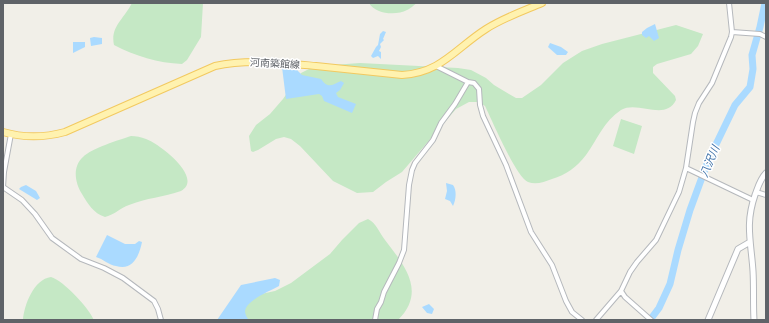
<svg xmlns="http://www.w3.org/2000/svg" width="769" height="323" font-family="Barlow,'Noto Sans JP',sans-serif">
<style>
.green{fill:#c5e8c5}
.water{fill:#aadaff}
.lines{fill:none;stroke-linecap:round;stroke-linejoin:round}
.river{stroke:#aadaff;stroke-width:7}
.minor-casing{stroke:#b5b8bc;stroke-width:6}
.tertiary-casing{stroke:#b5b8bc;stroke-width:7}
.primary-casing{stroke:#f2c960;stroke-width:8}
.minor{stroke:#fff;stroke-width:4}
.tertiary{stroke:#fff;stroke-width:5}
.primary{stroke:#fff2af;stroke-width:6}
.labels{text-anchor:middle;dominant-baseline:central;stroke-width:3;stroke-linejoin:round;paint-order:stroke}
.street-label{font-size:10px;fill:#5f6368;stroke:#fff}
.water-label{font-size:11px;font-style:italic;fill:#4174aa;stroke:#fff}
</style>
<rect width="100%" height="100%" fill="#f1efe8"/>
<path class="green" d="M132,3H203L201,37L187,60L182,64C158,63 135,56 114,45C110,27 124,19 132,3Z
M369,3H417C414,5 410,9 407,10C396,16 375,14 369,3Z
M676,25L703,34L698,46L691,54L657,64L653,67V73L675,96L676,100C665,122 638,100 621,110C604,121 597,140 586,155C577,167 566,175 552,179C544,182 536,185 528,182C516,177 492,120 485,106L479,102H469L456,109L402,172L386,182L373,192L357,193L333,181L300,146L291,139L284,137L276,139L258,150L253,152L251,151L249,136L256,125L270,114L283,99L301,73L311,68L319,66L360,63L458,68L471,70L486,78L494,85L509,94L516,98H522L541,85L563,63L582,51L602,44Z
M621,119L642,126L634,154L613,146Z
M131,136C136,136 141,137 146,139C160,144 204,178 181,191C164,197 146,198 129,205C120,208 116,214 105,217C93,213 88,204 82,194C75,183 72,167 83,157C92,148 119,140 131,136Z
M368,219C376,223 379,232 385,240C404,265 427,291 398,320H233L238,305L261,294L275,291L291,283L330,254L342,240L359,223Z
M51,277C64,281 88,307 94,320H23C24,305 34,279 51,277Z"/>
<path class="water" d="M655,24L659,38L654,41L649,36L646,38L642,35V32L647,28Z
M383,31L386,32L383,39L384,40L380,44L381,47L379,51L381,52V59L378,56L373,58L371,56L376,47L378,45L380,34Z
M94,37L102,38V44L91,46L90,38Z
M73,42H85V47L73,53Z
M550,43L561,47L568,52L566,55H557L548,47Z
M282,67L297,70L302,75L321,79C328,89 332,85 341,81L344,83L340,90L336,93L338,97L356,104L352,113L324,101L322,96L319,94L286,99Z
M446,183L453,185C457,190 456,200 453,206L450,201L445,199L447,191Z
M26,185L36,191L40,198L37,200L19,189L21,187Z
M107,235L125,244H135L139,241L142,242C139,256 133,271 116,266C109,265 103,259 96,257Z
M275,278L280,280L279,286C270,291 247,300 245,311C245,314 247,318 249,320H217L241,285Z
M429,304L434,309L432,314L427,313L422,307Z"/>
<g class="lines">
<path class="river" d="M650,320L659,308L670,284L678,250L690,210L708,161L735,105L750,87L753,69L752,55L760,27L765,3"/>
<g class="minor-casing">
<path id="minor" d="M732,32L760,34L766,37
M436,66L468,82L474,83L479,89L480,105L483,116L506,165L531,232L552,265L566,301L572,312L582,320
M11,134L4,172L3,187L22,200L35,214L52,238L81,259L104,268L123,278L154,301L158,309L161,320
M686,168L753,200
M756,192L766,195
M621,291L625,297L651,320
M375,320L377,309L381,302L384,292L399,263L404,250L409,185L412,170L415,163L433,140L441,123L455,104L468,82
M596,320L621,291L630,272L637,262L656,240L679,192L686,168L693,122L695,113L699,103L712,83L731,37L732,32L729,3"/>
</g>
<g class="tertiary-casing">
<path id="tertiary" d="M708,320L738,249L750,242
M754,320C753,304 754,287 753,271C751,241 745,224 755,195C758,187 760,179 766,173"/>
</g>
<g class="primary-casing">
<path id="primary" d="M3,132C24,138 43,138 65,132L215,66C248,59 283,63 316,66C345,69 373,72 402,75C441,73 456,48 486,29C503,18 523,11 542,3"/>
</g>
<use href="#minor" class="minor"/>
<use href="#tertiary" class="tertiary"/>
<use href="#primary" class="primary"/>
</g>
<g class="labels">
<g class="street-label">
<text transform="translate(275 63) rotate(3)">河南築館線</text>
</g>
<g class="water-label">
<text transform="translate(709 161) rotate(-67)">八沢川</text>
</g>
</g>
<rect width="769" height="323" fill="none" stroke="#5f6368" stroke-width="8"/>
</svg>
